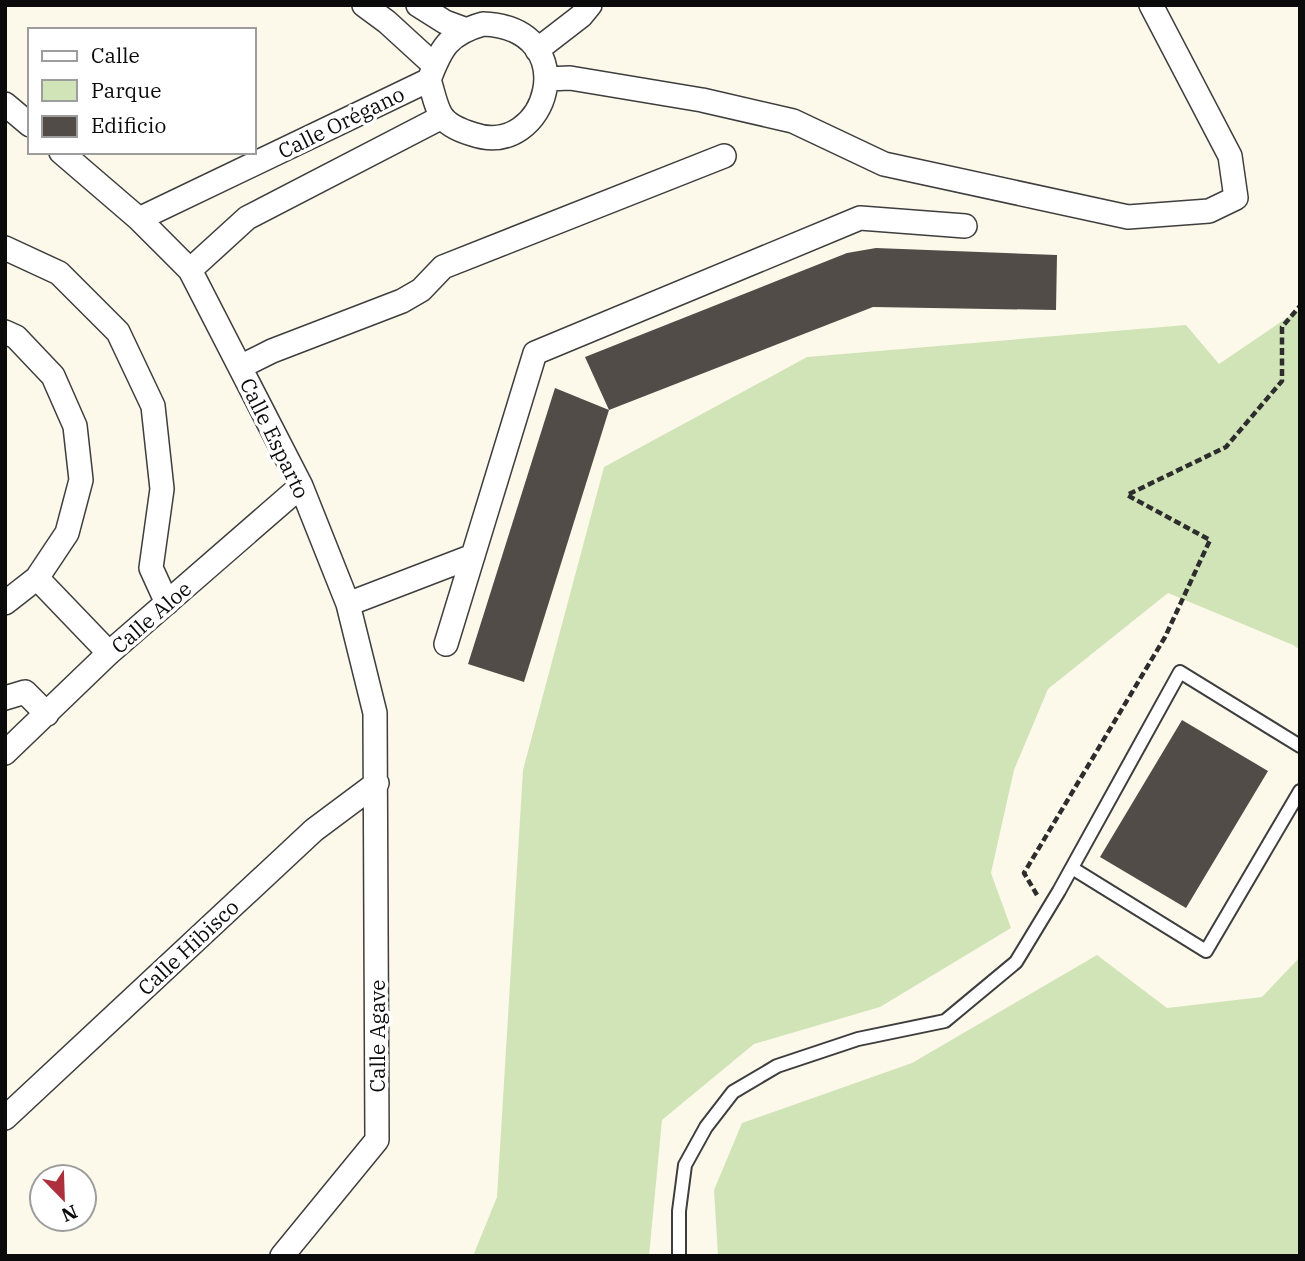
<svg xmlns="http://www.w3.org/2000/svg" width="1305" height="1261" font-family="'IBM Plex Serif',serif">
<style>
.green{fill:#d1e4b8}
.building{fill:#524c48}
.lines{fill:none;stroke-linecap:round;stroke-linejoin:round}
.service-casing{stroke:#3e3e3e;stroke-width:16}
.minor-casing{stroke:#3e3e3e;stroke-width:26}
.path{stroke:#2d2d2d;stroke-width:4.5;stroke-dasharray:7 3.5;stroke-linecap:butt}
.service{stroke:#fff;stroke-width:12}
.minor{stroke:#fff;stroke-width:23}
.labels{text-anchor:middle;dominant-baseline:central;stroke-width:7;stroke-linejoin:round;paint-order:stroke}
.street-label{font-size:21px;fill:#0b0b0b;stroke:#fff}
</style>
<rect width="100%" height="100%" fill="#fdf9ea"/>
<path class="green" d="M1300,309V650L1293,645L1168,593L1048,689L1014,770L991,873L1011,928L880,1007L754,1044L662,1120L649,1256H473L497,1197L523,770L604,467L807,357L1186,325L1219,364Z
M1097,955L1167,1008L1262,997L1300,957V1256H718L714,1190L742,1123L912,1063Z"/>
<path class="building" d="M876,248L1057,255L1056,310L873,307L609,410L524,682L468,664L555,388L609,410L585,357L847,253Z
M1182,720L1268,771L1186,908L1100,857Z"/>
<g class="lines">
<g class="service-casing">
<path id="service" d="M1072,868L1206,951L1300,791
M679,1256V1211L685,1165L706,1127L733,1092L777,1066L858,1039L945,1021L1016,962L1059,891L1180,672L1300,746"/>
</g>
<g class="minor-casing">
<path id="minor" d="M364,5L387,22L434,65
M418,5L445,22L464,29
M483,24C586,28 548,161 472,134C462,131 447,125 441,115C435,105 433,91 429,80C441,48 448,34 483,24Z
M537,50L581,16L590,5
M547,79L570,78L702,100L793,121L884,164L1128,217L1209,211L1236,198L1230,156L1151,5
M5,104L30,125
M61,152L139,219L190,270L301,486L348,604L375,713L377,1140L282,1256
M139,219L429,80
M5,248L59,273L118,332L153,406L162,489L151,568L167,603
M190,270L247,218L442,117
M5,332L16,337L53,376L75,426L81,480L67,533L37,578L5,603
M240,367L272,351L402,301L421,290L443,267L724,156
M37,578L109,653
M348,604L473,556
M446,644L535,353L860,218L965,226
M5,698L25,692L47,714
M5,753L109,653L301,486
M5,1118L314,830L377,783"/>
</g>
<path class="path" d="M1037,895L1024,873L1165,637L1210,540L1127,495L1226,447L1282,381V327L1300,306"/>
<use href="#service" class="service"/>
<use href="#minor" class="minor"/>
</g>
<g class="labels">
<g class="street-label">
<text transform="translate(341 122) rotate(-26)">Calle Orégano</text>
<text transform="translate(275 438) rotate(64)">Calle Esparto</text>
<text transform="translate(151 617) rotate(-41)">Calle Aloe</text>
<text transform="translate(188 947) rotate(-43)">Calle Hibisco</text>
<text transform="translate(377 1036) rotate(-90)">Calle Agave</text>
</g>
</g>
<rect width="1305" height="1261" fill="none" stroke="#0b0b0b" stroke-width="14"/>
<rect x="28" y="28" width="228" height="126" fill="#ffffff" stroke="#9d9d9d" stroke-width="2"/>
<rect x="42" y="51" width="35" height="10" fill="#ffffff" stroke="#9d9d9d" stroke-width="2"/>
<text x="91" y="63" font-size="21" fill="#0b0b0b">Calle</text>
<rect x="42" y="80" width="35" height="21" fill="#d1e4b8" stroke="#9d9d9d" stroke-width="2"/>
<text x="91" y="98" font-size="21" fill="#0b0b0b">Parque</text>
<rect x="42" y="116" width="35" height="21" fill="#524c48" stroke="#9d9d9d" stroke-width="2"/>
<text x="91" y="133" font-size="21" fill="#0b0b0b">Edificio</text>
<g transform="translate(63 1198) rotate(157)"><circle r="33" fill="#ffffff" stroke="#9d9d9d" stroke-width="2"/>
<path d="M0-5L12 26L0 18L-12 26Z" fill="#ae303c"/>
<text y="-10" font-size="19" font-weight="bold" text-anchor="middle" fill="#0b0b0b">N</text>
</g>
</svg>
